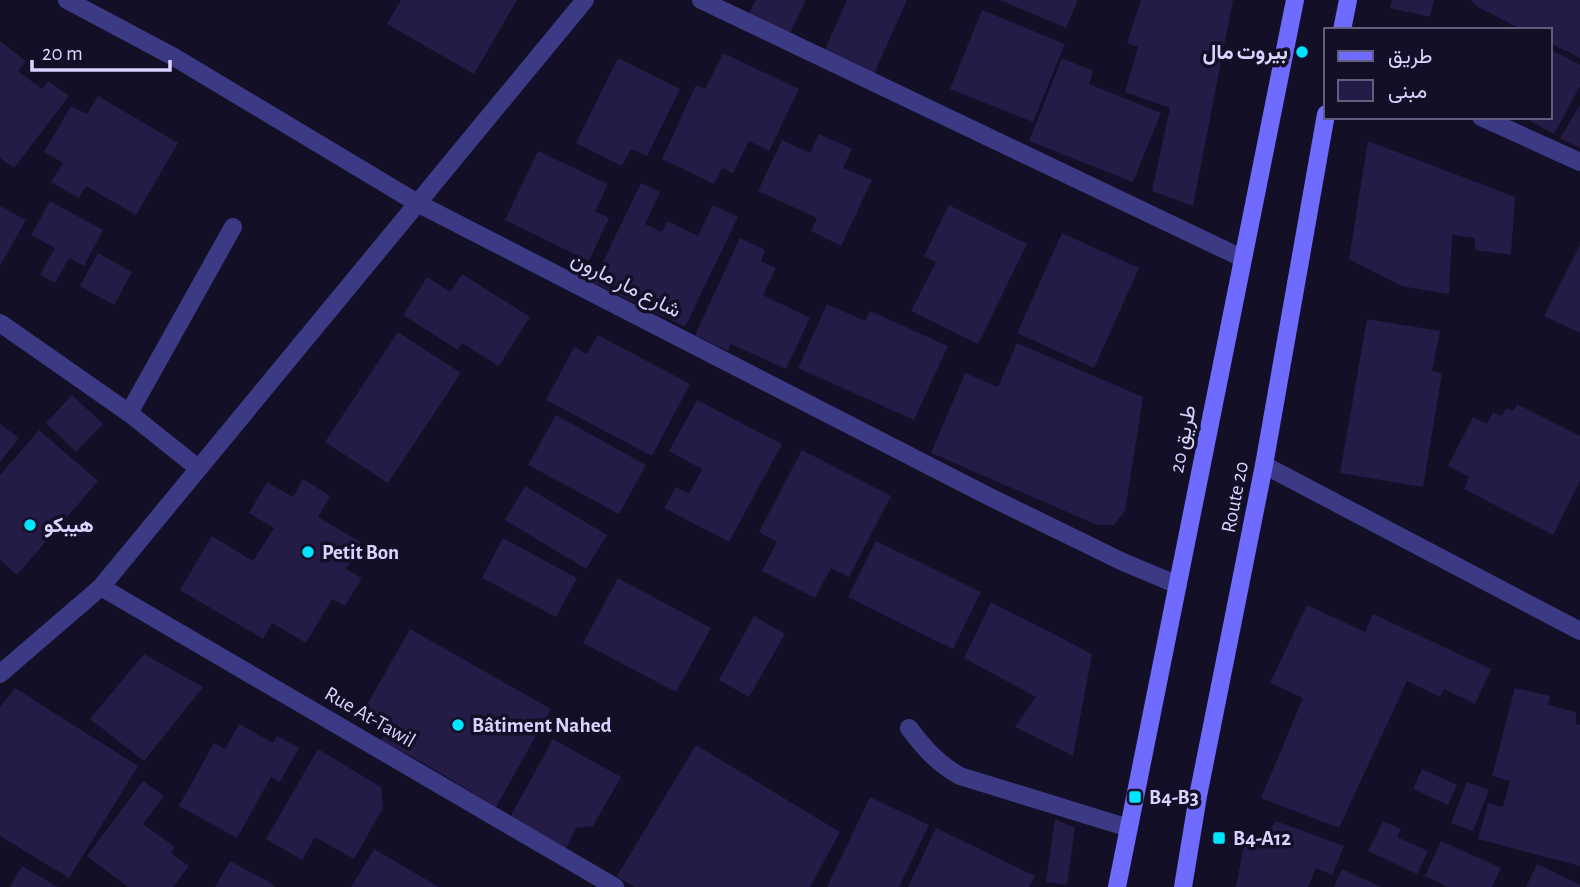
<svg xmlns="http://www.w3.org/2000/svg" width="1580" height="887" font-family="'Alegreya Sans',Vazirmatn,sans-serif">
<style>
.building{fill:#241b47}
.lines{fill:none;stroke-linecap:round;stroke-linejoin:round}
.service{stroke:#3d3a85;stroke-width:18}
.minor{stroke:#3d3a85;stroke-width:18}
.tertiary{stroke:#3d3a85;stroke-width:18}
.secondary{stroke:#6f6bff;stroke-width:18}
.poi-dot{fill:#00e5ff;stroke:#130f26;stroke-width:2.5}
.labels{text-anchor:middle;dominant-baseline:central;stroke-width:7;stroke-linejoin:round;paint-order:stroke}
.poi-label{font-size:21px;font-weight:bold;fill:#d9d4ff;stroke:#130f26;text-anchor:start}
.street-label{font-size:21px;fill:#d9d4ff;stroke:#130f26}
</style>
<rect width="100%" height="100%" fill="#130f26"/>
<path class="building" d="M401,0H517L474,74L387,24Z
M756,0H806L788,37L747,17Z
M847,0H907L873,76L823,54Z
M1000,0H1078L1066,28Z
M1141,0H1233L1193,206L1152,191L1170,108L1125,92L1138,47L1127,43Z
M1392,0H1434L1430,17L1390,8Z
M1470,0H1580V58L1550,43V30H1523L1478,7Z
M982,10L1065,44L1033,122L950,89Z
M0,41L26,61L18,71L42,89L48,81L69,96L14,168L0,158Z
M1554,51L1580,65V86L1554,134L1523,117H1550V58Z
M723,53L799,89L769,151L749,141L733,173L722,168L714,184L662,159L696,85L705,89Z
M618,58L680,89L647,156L631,149L622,166L576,143Z
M1062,58L1093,71L1089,84L1161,113L1133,182L1029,141Z
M98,96L178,143L136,215L86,186L79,198L51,182L63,163L44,152L71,106L87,114Z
M1580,105V148L1560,138Z
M819,134L852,149L843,168L872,180L841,246L811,231L817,218L758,191L782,140L810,153Z
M1368,141L1515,197L1511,255L1475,250V238L1452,235L1449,294L1401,286L1349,259Z
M538,151L608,184L595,211L609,218L589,261L505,220Z
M641,183L660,192L645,224L662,232L667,221L698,236L713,205L738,217L685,327L593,282Z
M50,201L103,230L84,266L69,258L55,283L40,275L55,248L31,235Z
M949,205L1027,244L978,344L911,311L936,262L924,256Z
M0,206L26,220L0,266Z
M1062,233L1139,268L1094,368L1017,333Z
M740,238L765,250L761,261L776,268L763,295L810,318L786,369L731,344L728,351L695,335Z
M1580,245V333L1544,316Z
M98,253L132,272L114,305L80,286Z
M462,274L530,317L499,366L462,343L458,350L403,315L427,277L450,292Z
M827,304L865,321L870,311L948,346L914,420L798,368Z
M1367,319L1440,331L1432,371L1442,373L1423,487L1340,473Z
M398,332L461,373L388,483L325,442Z
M598,335L690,384L652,456L546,400L574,347L587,354Z
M1017,343L1143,397L1125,511L1114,525H1097L931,453L965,373L998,387Z
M72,395L103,424L76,452L46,423Z
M697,400L782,444L729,542L664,508L676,487L689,494L702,469L669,451Z
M1517,404L1580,436V481L1553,535L1464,489L1469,477L1448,466L1473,417L1487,424L1493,412L1502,416L1506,408L1513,411Z
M556,415L646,465L619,514L528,465Z
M0,424L19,438L0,462Z
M39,430L98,481L17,575L0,560V475Z
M802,450L891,496L849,577L831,568L815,598L762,571L777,542L759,532Z
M303,479L330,496L318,517L362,543L346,569L362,578L345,606L332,599L306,643L272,623L263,639L180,590L212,536L253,561L274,528L249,513L267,482L293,497Z
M525,486L607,535L586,569L505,520Z
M503,538L577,578L556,617L482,578Z
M876,541L981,592L953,649L848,597Z
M618,578L711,628L676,692L583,643Z
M991,602L1092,654L1073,756L1015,727L1036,697L964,658Z
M1307,605L1365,632L1373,614L1491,669L1475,704L1444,689L1440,697L1407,681L1339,828L1261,798L1303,698L1270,683Z
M754,616L785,634L749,697L719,680Z
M410,629L551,709L496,807L422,762L381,741L387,732L360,717Z
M144,654L203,687L144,761L90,719Z
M15,688L138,766L69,878L0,836V707Z
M1515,688L1550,696L1548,705L1576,712V724L1580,725V866L1478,839L1488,803L1503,807L1510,781L1492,776Z
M239,724L273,743L277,736L299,748L280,782L271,777L237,838L179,806L214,743L225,749Z
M553,739L621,777L593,826L576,828L564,852L508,821Z
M696,745L840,832L810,887H634L617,876Z
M318,749L381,787L383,808L354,859L315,837L302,860L266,839Z
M1422,769L1457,785L1448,805L1413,789Z
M143,781L164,796L143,824L175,847L171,853L189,866L173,887H128L87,856Z
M1467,782L1489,790L1473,831L1451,823Z
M870,797L929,825L899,887H827Z
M1055,819L1075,828L1067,885L1046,882Z
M1276,821L1344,846L1332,875L1316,868L1308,887H1236L1244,844L1259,842Z
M1383,821L1401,829L1397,837L1428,851L1417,874L1368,851Z
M936,828L1035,876L1029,887H908Z
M1441,841L1501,868L1492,887H1448L1425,876Z
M374,849L439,887H351Z
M230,861L271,883L275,887H215Z
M1537,864L1580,885V887H1526Z
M22,866L58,887H10Z
M1342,869L1381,887H1334Z"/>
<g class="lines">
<path class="service" d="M129,413L233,227
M909,728C924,748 938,764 960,776L1129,828"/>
<path class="minor" d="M67,0L174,57L419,204L988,496L1123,562L1178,585
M701,0L1242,258
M1481,117L1580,162
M0,323L129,413L198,468
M1264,465L1580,631
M101,587L615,887"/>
<path class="tertiary" d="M0,674L101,587L585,0"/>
<path class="secondary" d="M1342,30L1348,0
M1117,887L1295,0
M1183,887L1198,796L1264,465L1326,114"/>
</g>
<g class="poi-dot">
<circle cx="1302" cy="52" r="7"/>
<circle cx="30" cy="525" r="7"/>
<circle cx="308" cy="552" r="7"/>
<circle cx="458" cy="725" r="7"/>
<rect x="1128" y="790" width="14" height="14" rx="3.5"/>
<rect x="1212" y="831" width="14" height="14" rx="3.5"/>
</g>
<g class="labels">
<g class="poi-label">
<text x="1288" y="52" text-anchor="end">بیروت مال</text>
<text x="44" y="525">هيبكو</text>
<text x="322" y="552">Petit Bon</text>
<text x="472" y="725">Bâtiment Nahed</text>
<text x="1149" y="797">B4-B3</text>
<text x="1233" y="838">B4-A12</text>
</g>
<g class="street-label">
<text transform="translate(626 285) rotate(27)">شارع مار مارون</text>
<text transform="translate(1183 439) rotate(-79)">طريق 20</text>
<text transform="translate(1235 497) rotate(-79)">Route 20</text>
<text transform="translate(370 717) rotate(30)">Rue At-Tawil</text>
</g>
</g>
<rect x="1324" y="28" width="228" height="91" fill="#130f26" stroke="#625e7d" stroke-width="2"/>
<rect x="1338" y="51" width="35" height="10" fill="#6f6bff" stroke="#625e7d" stroke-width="2"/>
<text x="1388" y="63" font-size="21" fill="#d9d4ff">طريق</text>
<rect x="1338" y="80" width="35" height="21" fill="#241b47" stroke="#625e7d" stroke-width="2"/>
<text x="1388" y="98" font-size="21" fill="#d9d4ff">مبنى</text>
<path d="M32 60v10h138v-10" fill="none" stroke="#d9d4ff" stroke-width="3.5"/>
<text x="42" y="60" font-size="21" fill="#d9d4ff" stroke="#130f26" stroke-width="5" paint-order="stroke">20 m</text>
</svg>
